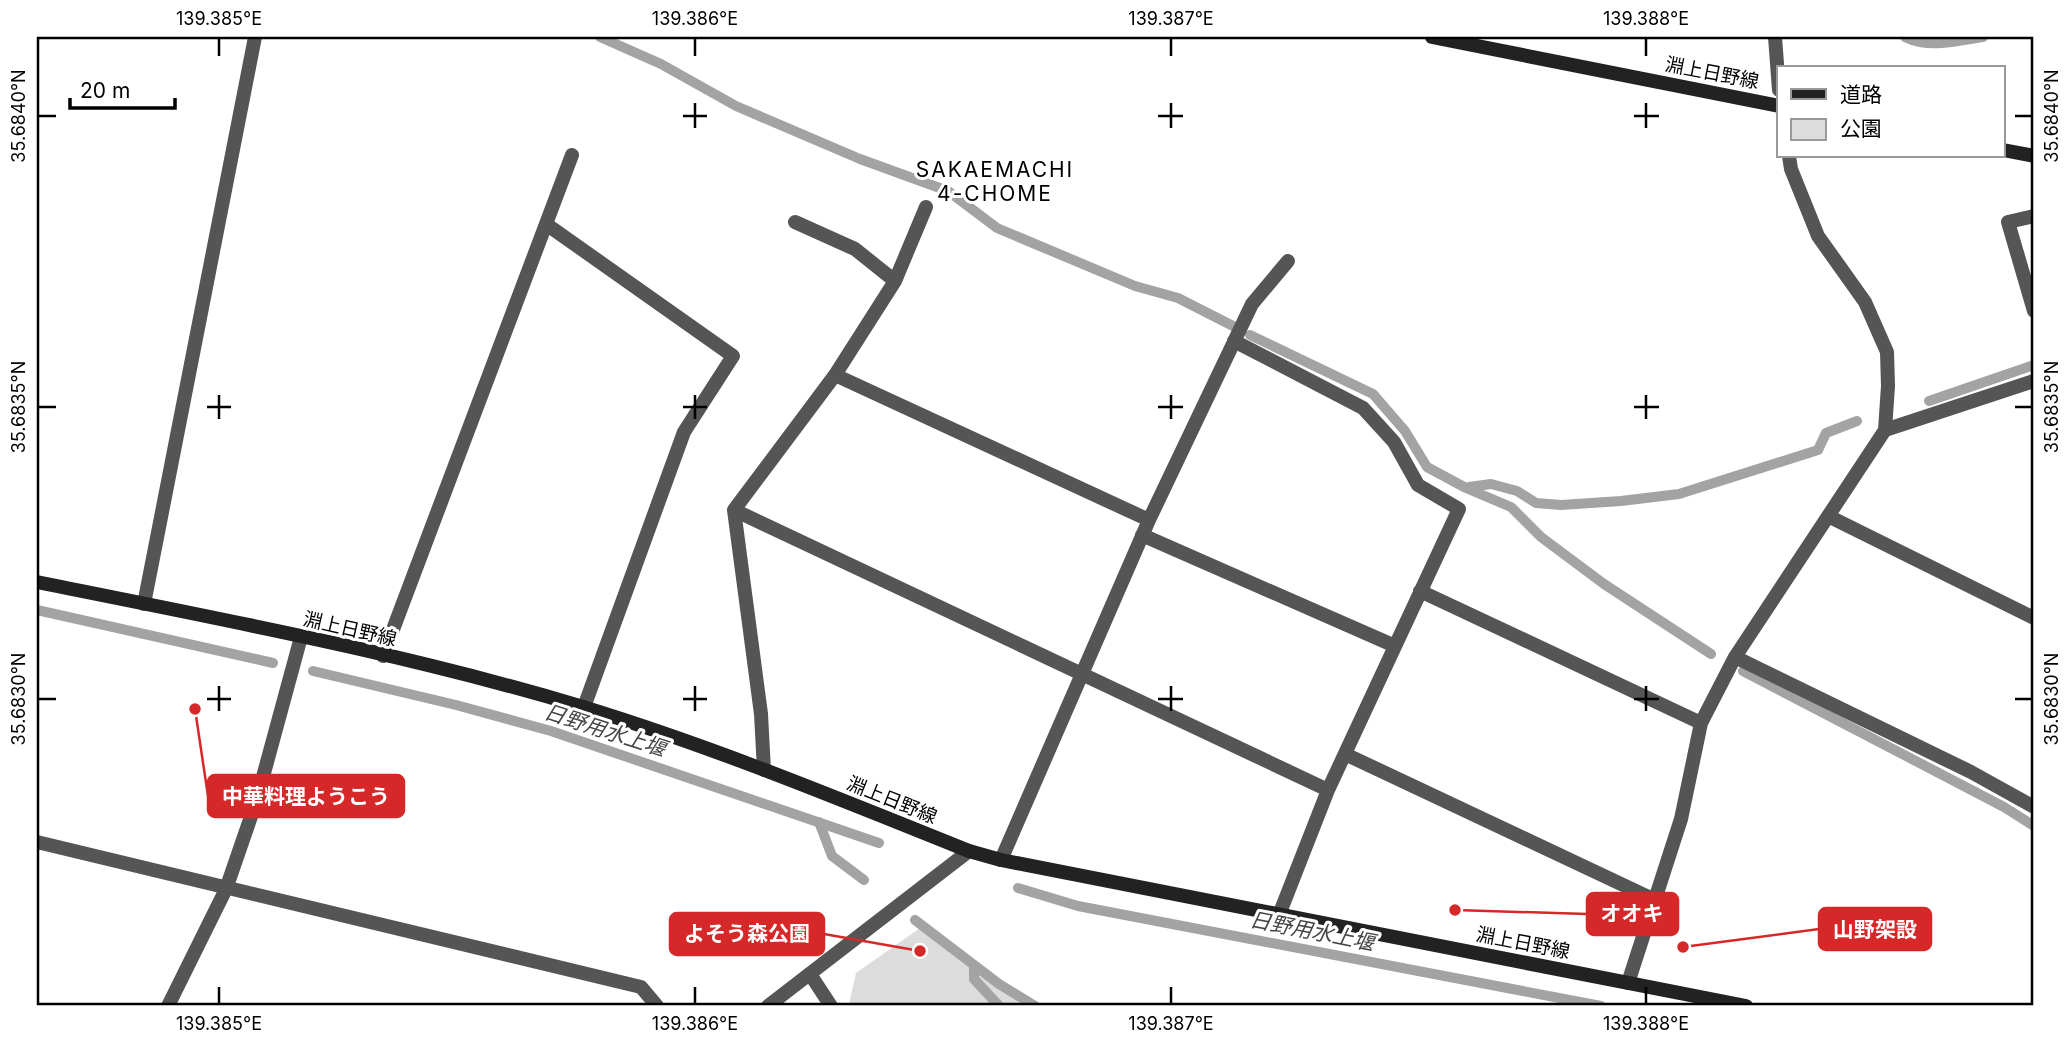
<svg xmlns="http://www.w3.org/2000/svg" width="2071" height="1043" font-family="Inter,'Noto Sans JP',sans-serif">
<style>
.green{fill:#dcdcdc}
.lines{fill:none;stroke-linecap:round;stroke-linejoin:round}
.stream{stroke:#a3a3a3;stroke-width:10}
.minor{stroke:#555;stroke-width:14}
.tertiary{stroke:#555;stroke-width:14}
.secondary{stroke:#222;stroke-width:14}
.ticks{fill:none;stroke:#000;stroke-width:2.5}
.labels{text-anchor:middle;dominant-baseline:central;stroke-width:6;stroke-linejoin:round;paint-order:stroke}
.street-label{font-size:19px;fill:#000;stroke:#fff}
.neighbourhood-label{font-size:21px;letter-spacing:2px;fill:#000;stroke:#fff}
.water-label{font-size:21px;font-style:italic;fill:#444;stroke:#fff}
.leader{fill:none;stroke:#d62828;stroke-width:2.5}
.callout-dot{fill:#d62828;stroke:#fff;stroke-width:2.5}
.callout{fill:#d62828;stroke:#d62828;stroke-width:2.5}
.callout-label{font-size:21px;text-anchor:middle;font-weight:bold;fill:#fff}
.neatline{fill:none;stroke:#000;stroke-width:2.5}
.ticks-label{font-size:18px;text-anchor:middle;fill:#000}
</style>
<rect width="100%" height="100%" fill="#fff"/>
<path class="green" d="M920,928L1027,1006H852L849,1004L856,973Z"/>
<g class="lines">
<path class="stream" d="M600,37L661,64L736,106L860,159L948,191L997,228L1135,286L1178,298L1233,326
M1905,37C1929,49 1958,41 1983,37
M1250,335L1373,394L1405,431L1427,467L1466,488L1511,507L1541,537L1604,584L1711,654
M1929,401L2034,365
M1469,487L1491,484L1517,491L1536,503L1561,505L1621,501L1679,494L1818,450L1826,433L1857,421
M37,610L273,663
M313,671L456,705L551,731L879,843
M1743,671L2004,807L2034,826
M819,822L832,856L864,880
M1018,888L1078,906L1601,1006
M915,920L999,984L1035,1006
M974,965V979L999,1006"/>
<path class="minor" d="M1775,37L1779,90
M2034,216L2008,222L2034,311
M795,222L855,249L895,281
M546,224L733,356L684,432L584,707
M1234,341L1363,408L1394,442L1418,485L1459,509L1328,790L1279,915
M835,375L1149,520
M1885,430L2034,381
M734,510L1328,790
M1828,516L2034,618
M1142,535L1395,646
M1420,591L1701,723
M144,604L255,37
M383,656L572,155
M1735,657L1971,772L2034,807
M1345,754L1655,900
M764,770L761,714L734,510L835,375L895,281L926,207
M37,842L641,987L657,1006
M1001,860L1149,520L1252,304L1288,261
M810,974L831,1006
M1628,983L1681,819L1701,723L1735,657L1885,430L1888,386L1887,352L1865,302L1818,236L1791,169L1789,156
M168,1006L226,889L257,799L301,637"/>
<path class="tertiary" d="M768,1006L969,851"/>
<path class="secondary" d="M1432,37L1779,106
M2003,150L2034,156
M37,582C219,619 404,653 583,707C714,747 842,800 969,851L1001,860L1746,1006"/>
</g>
<path class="ticks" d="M219,38V56M695,38V56M1171,38V56M1646,38V56M695,103V128M1171,103V128M1646,103V128M38,116H56M683,116H707M1158,116H1183M1634,116H1659M2015,116H2032M219,395V419M695,395V419M1171,395V419M1646,395V419M38,407H56M207,407H231M683,407H707M1158,407H1183M1634,407H1659M2015,407H2032M219,686V711M695,686V711M1171,686V711M1646,686V711M38,699H56M207,699H231M683,699H707M1158,699H1183M1634,699H1659M2015,699H2032M219,987V1004M695,987V1004M1171,987V1004M1646,987V1004"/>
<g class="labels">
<g class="street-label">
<text transform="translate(1712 73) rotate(11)">淵上日野線</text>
<text transform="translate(350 629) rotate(13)">淵上日野線</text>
<text transform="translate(892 800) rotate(22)">淵上日野線</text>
<text transform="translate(1523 943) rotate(11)">淵上日野線</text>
</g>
<g class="neighbourhood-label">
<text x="995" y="169">SAKAEMACHI<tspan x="995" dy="24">4-CHOME</tspan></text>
</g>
<g class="water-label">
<text transform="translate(605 730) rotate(18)">日野用水上堰</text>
<text transform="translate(1312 931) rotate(11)">日野用水上堰</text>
</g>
</g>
<path class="leader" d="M195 709L208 796M1455 910L1587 914M1683 947L1819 929M920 951L824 934"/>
<g class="callout-dot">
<circle cx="195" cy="709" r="7"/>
<circle cx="1455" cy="910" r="7"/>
<circle cx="1683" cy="947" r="7"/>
<circle cx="920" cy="951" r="7"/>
</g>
<g class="callout">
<rect x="208" y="775" width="196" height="42" rx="7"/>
<rect x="1587" y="893" width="91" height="42" rx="7"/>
<rect x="1819" y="908" width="112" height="42" rx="7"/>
<rect x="670" y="913" width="154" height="42" rx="7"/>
</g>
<g class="callout-label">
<text x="306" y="804">中華料理ようこう</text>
<text x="1632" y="921">オオキ</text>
<text x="1875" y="937">山野架設</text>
<text x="747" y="941">よそう森公園</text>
</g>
<rect width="2071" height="1043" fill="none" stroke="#ffffff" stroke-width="77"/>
<rect x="1777" y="66" width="228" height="91" fill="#ffffff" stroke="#999999" stroke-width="2"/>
<rect x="1791" y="89" width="35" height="10" fill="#222222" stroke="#999999" stroke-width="2"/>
<text x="1840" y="102" font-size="21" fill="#000000">道路</text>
<rect x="1791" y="119" width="35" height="21" fill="#dcdcdc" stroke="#999999" stroke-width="2"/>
<text x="1840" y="136" font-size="21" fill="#000000">公園</text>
<path d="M70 98v10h105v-10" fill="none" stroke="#000000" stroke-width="3.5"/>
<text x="80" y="98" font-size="21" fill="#000000" stroke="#ffffff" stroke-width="5" paint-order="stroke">20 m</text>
<rect x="38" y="38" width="1994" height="966" class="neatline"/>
<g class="ticks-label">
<text x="219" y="25">139.385°E</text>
<text x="695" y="25">139.386°E</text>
<text x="1171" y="25">139.387°E</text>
<text x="1646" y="25">139.388°E</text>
<text transform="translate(19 116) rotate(-90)" y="6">35.6840°N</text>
<text transform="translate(2052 116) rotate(-90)" y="6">35.6840°N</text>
<text transform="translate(19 407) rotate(-90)" y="6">35.6835°N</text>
<text transform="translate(2052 407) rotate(-90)" y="6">35.6835°N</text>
<text transform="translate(19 699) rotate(-90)" y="6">35.6830°N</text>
<text transform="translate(2052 699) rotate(-90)" y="6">35.6830°N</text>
<text x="219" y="1030">139.385°E</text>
<text x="695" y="1030">139.386°E</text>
<text x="1171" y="1030">139.387°E</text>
<text x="1646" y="1030">139.388°E</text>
</g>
</svg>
